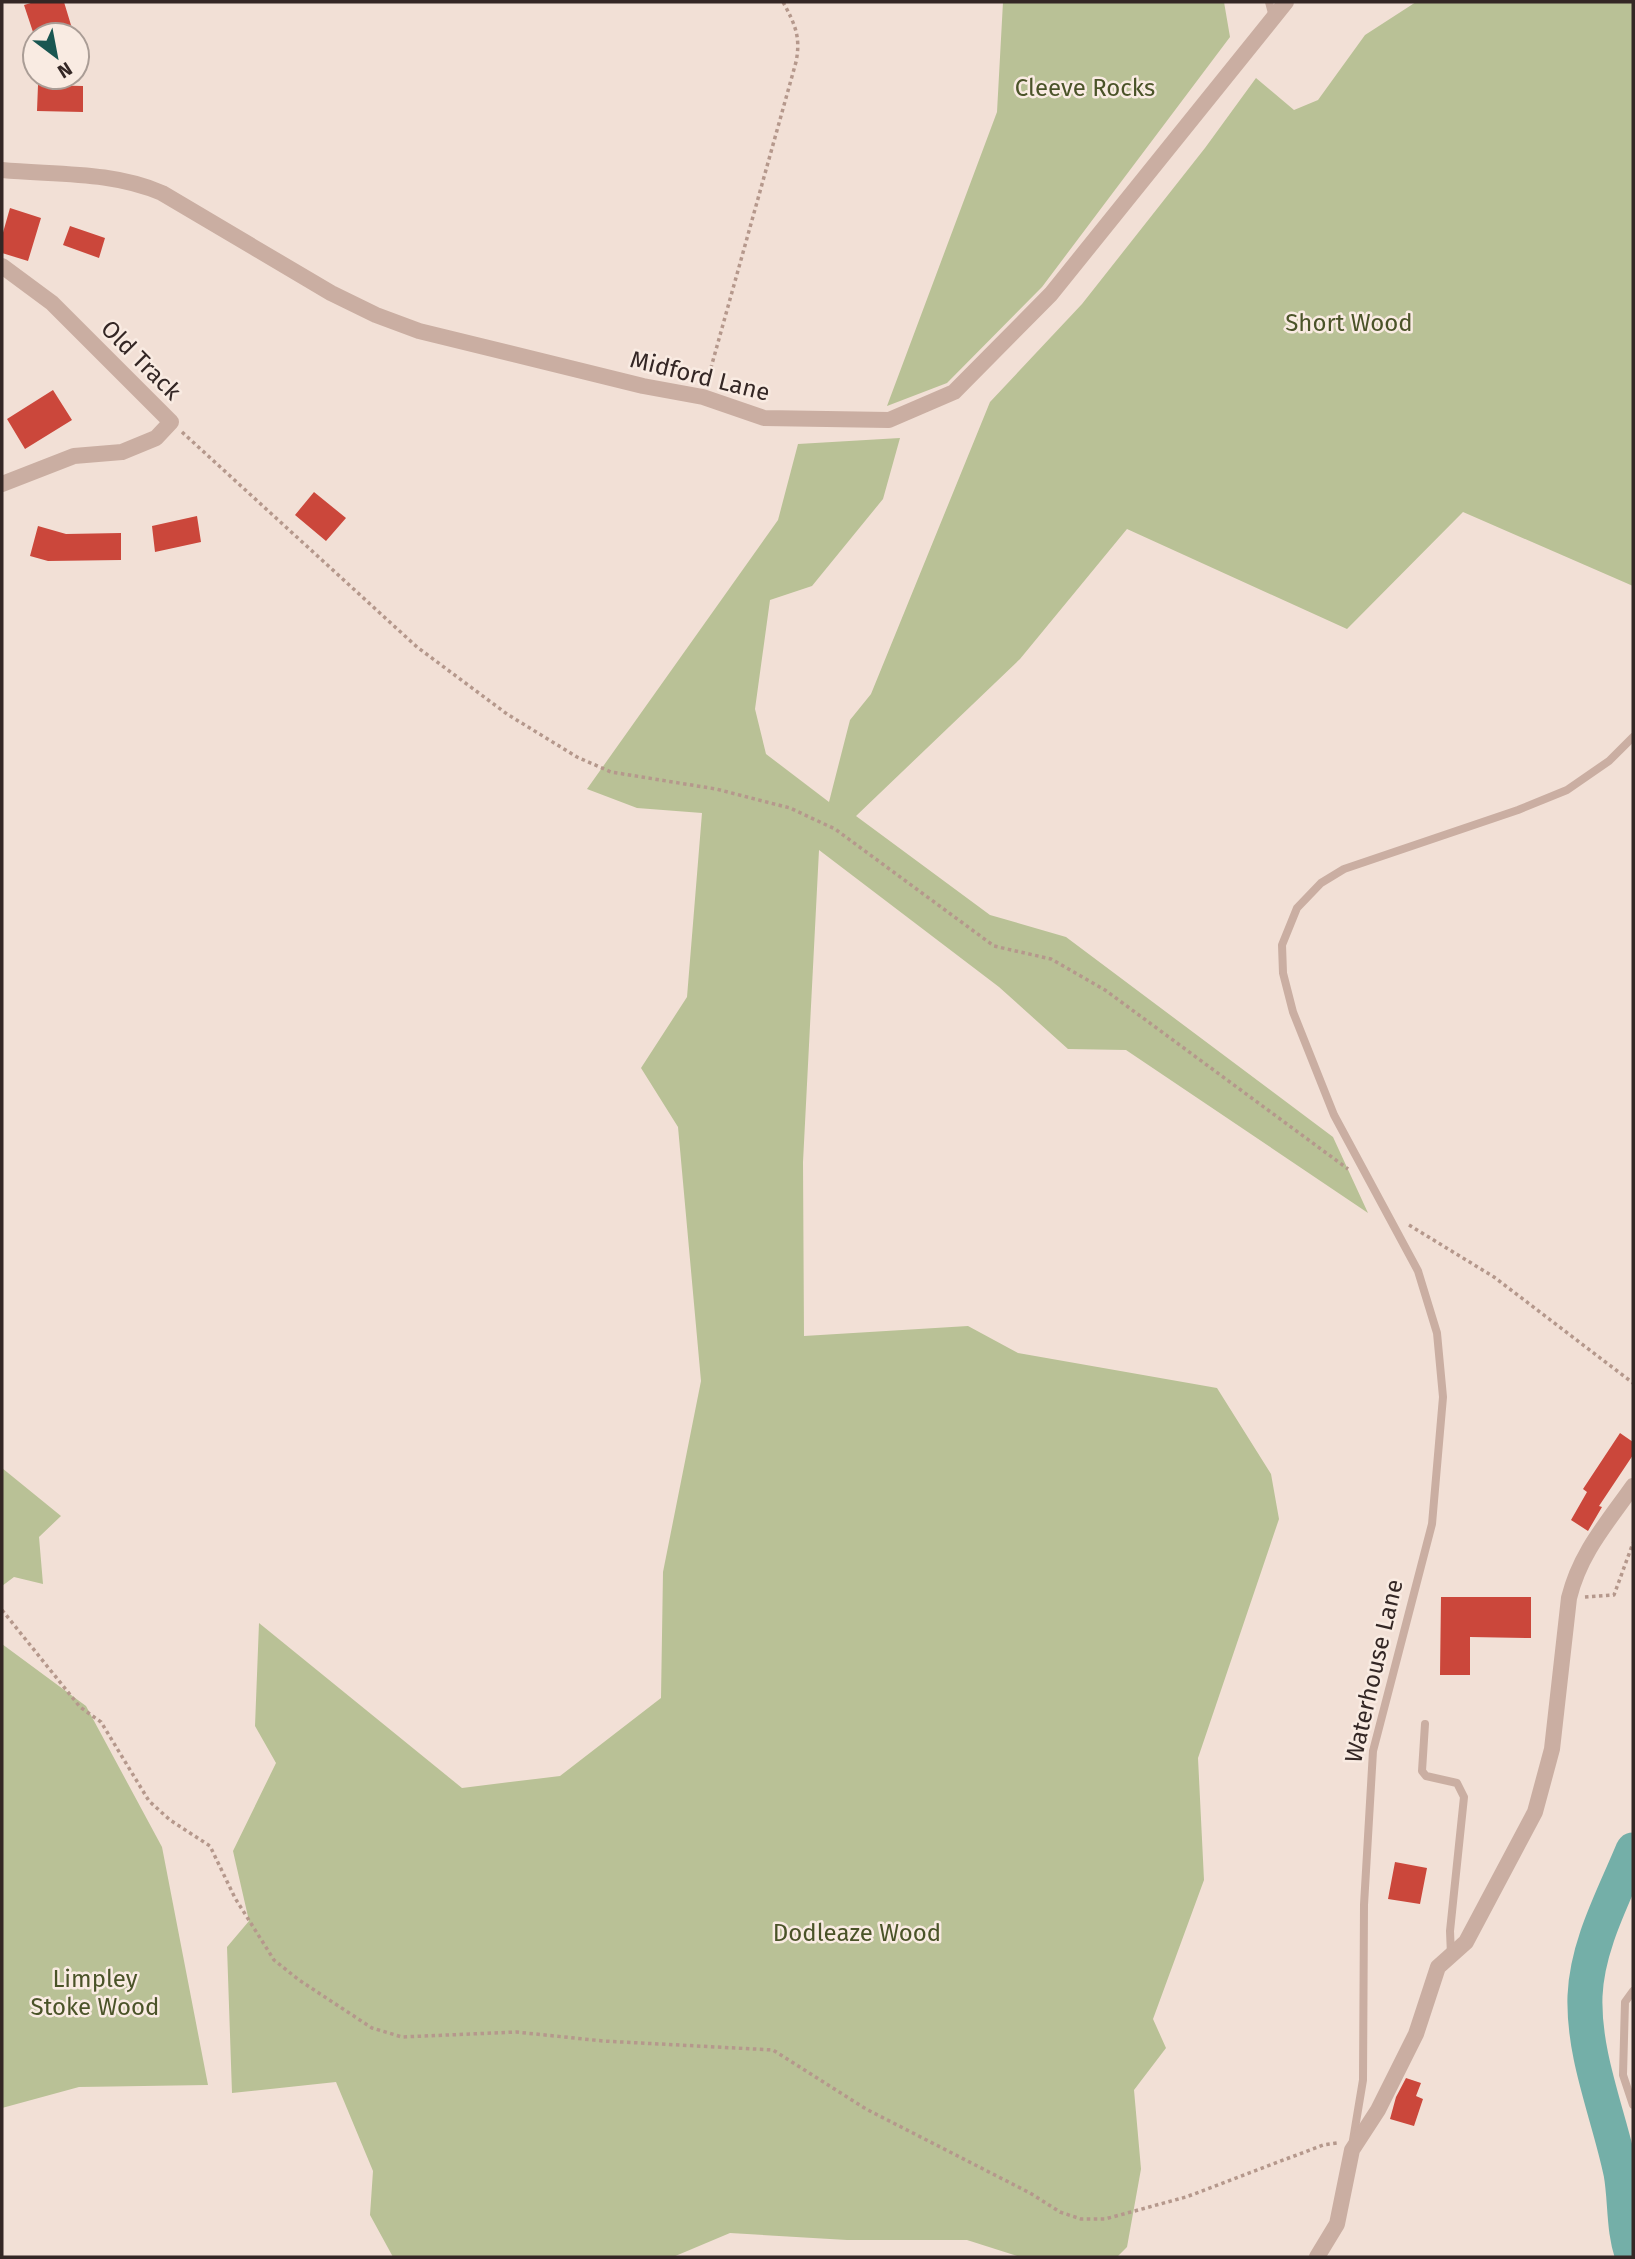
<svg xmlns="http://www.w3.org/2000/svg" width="1635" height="2259" font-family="'Fira Sans',sans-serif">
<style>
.green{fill:#b9c196}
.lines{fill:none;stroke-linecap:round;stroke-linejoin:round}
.river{stroke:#74afa8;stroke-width:35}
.building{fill:#cb473b}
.path{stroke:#b5988c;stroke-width:3.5;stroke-dasharray:3.5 3.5;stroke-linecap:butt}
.service{stroke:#caaea2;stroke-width:8}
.minor{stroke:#caaea2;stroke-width:16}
.labels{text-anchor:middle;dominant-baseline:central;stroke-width:5;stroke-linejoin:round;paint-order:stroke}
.park-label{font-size:24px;fill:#4a5328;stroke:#f9ebe2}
.street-label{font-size:24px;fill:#342725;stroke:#f9ebe2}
</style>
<rect width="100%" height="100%" fill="#f2e0d6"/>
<path class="green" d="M1003,2H1224L1230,37L1042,287L947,383L887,406L997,112Z
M1416,2H1633V586L1463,512L1347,629L1127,529L1020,659L856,816L990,915L1066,937L1333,1137L1368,1213L1126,1050L1068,1049L999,987L819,850L803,1162L804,1336L968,1326L1018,1353L1217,1388L1271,1474L1279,1519L1198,1758L1204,1880L1153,2019L1166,2048L1134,2090L1141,2169L1127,2247L1117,2257H1020L967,2240H847L730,2233L673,2257H393L370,2215L373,2171L336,2082L232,2093L227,1947L249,1921L233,1851L276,1763L255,1726L259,1623L462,1788L560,1776L661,1698L663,1572L701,1381L678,1127L641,1068L687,997L702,813L637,808L587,789L778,520L798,444L900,438L883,499L812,586L770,600L755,709L766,754L829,802L850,720L871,694L990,402L1082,304L1205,148L1256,78L1294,110L1318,100L1365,35Z
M2,1468L61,1516L39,1537L43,1584L14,1577L2,1586Z
M2,1644L86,1706L162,1847L208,2085L79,2087L2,2108Z"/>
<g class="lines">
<path class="river" d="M1633,2257C1623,2230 1626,2201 1621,2173C1609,2115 1583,2056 1585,1996C1587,1945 1614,1896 1633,1850"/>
</g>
<path class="building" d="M34,2H64L74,35H34L24,5Z
M38,85L83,86V112L37,111Z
M10,208L41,218L28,261L2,253V236Z
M70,226L105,238L99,258L63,245Z
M53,390L72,420L25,449L7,419Z
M314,492L346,518L326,541L295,515Z
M197,516L201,542L155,552L152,526Z
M38,526L66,534L121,533V560L48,561L30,556Z
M1620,1433L1633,1442V1455L1599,1506L1602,1507L1588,1531L1571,1520L1587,1492L1583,1489Z
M1441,1597H1531V1638L1470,1637V1675H1440Z
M1395,1862L1427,1868L1420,1904L1388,1899Z
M1406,2078L1421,2083L1416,2096L1423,2099L1414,2126L1390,2119L1396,2097Z"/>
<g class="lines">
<path class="path" d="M707,382L796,62C801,37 795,24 783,2
M182,432L417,647L507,714L577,757L611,772L716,789L790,808L835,829L994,946L1051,959L1105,990L1348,1169
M1409,1225L1494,1277L1633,1383
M1585,1597L1614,1595L1633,1543
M2,1610L80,1707L101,1722L149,1801L170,1820L210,1846L235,1898L274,1960L299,1980L372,2028L402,2037L516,2032L603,2041L773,2050L866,2109L1030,2193L1060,2212L1081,2219H1105L1186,2197L1323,2145L1337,2143"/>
<path class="service" d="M1269,2L1273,17
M1425,1724L1422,1771L1426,1776L1457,1783L1464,1797L1450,1931L1451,1955
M1633,1991L1625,2002L1623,2075L1633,2105
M1353,2140L1363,2080L1364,1905L1373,1751L1432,1524L1443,1397L1437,1333L1418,1271L1334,1115L1293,1012L1283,973L1282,945L1297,908L1321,883L1344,869L1518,810L1567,790L1609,761L1633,737"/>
<path class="minor" d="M2,170C55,175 112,171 162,193L331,293L376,315L419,331L643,386L703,397L764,418L889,420L954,392L1051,294L1286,2
M2,266L52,303L171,422L156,438L122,452L74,456L2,484
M1317,2257L1337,2224L1352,2150L1378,2110L1416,2034L1438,1967L1466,1942L1535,1812L1552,1749L1569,1598C1580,1553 1607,1523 1633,1486"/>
</g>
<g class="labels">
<g class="park-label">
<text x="1085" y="88">Cleeve Rocks</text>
<text x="1349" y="323">Short Wood</text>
<text x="857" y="1933">Dodleaze Wood</text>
<text x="95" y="1979">Limpley<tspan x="95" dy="28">Stoke Wood</tspan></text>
</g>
<g class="street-label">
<text transform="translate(141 360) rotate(45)">Old Track</text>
<text transform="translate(700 376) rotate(14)">Midford Lane</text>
<text transform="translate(1374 1671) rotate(-77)">Waterhouse Lane</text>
</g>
</g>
<rect width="1635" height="2259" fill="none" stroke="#342725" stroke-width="7"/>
<g transform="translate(56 56) rotate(148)"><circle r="33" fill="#f9ebe2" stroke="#aa9d96" stroke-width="2"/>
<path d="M0-5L12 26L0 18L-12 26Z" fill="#195651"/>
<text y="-10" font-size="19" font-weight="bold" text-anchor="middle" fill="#342725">N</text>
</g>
</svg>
